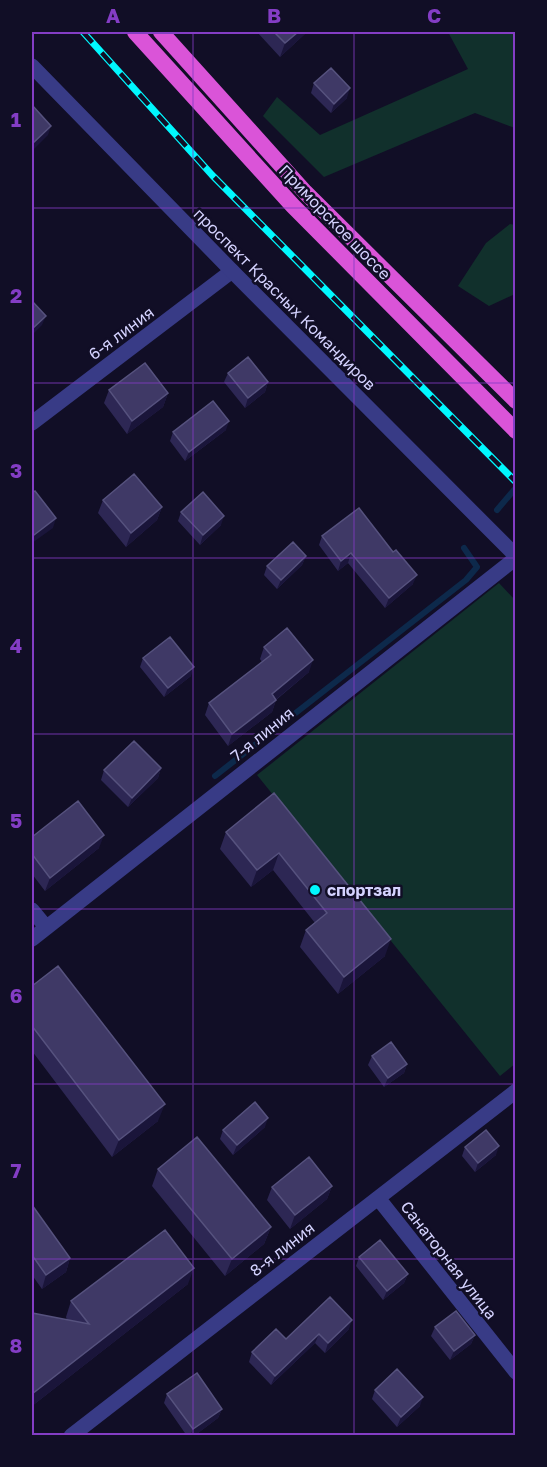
<svg xmlns="http://www.w3.org/2000/svg" width="547" height="1467" font-family="'Golos Text',sans-serif">
<style>
.green{fill:#11302c}
.lines{fill:none;stroke-linecap:round;stroke-linejoin:round}
.stream{stroke:#0d294b;stroke-width:6}
.minor{stroke:#383b86;stroke-width:15}
.tertiary{stroke:#383b86;stroke-width:15}
.trunk{stroke:#da54d8;stroke-width:16}
.rail-casing{stroke:#00f7fe;stroke-width:7}
.rail{stroke:#110e26;stroke-width:4.5;stroke-dasharray:14;stroke-linecap:butt}
.wall{fill:#2d2754}
.shaded-wall{fill:#1a153a}
.building{fill:#3f3966;stroke:#56527e;stroke-width:1.5}
.grid{fill:none;stroke:#843dc5;stroke-width:1.5;stroke-opacity:0.55}
.poi-dot{fill:#00f7fe;stroke:#110e26;stroke-width:2}
.labels{text-anchor:middle;dominant-baseline:central;stroke-width:5;stroke-linejoin:round;paint-order:stroke}
.street-label{font-size:16px;fill:#d5d3ff;stroke:#110e26}
.poi-label{font-size:16px;font-weight:bold;fill:#d5d3ff;stroke:#110e26;text-anchor:start}
.neatline{fill:none;stroke:#843dc5;stroke-width:2}
.grid-label{font-size:20px;text-anchor:middle;font-weight:bold;fill:#843dc5}
</style>
<rect width="100%" height="100%" fill="#110e26"/>
<path class="green" d="M448,32H515V128L475,113L324,177L263,116L277,97L320,135L468,69Z
M510,224L515,225V294L489,306L458,286L486,243Z
M499,583L515,600V1064L500,1076L257,775Z"/>
<g class="lines">
<path class="stream" d="M497,510L514,490
M215,776L466,580L477,567L464,548"/>
<path class="minor" d="M32,423L232,271
M32,910L46,927
M32,939L516,558
M378,1198L516,1372
M71,1436L516,1091"/>
<path class="tertiary" d="M32,66L232,271L516,556"/>
<path class="trunk" d="M135,32L293,206L516,431
M161,32L305,192L516,401"/>
<g class="rail-casing">
<path id="rail" d="M83,32L212,175L516,482"/>
</g>
<use href="#rail" class="rail"/>
</g>
<path class="wall" d="M257,32H307L280,57Z
M314,83L347,98L331,113L311,93Z
M228,373L268,382L265,392L245,408L224,382Z
M109,390L168,393L163,407L127,434L104,403Z
M226,430L185,461L170,441L173,432Z
M103,500L162,507L157,520L126,547L98,513Z
M181,512L221,525L200,545L178,521Z
M322,536L393,552L413,584L385,608L348,563L338,571L319,545Z
M306,556L302,565L277,589L264,575L267,566Z
M264,647L309,672L276,700L272,712L228,746L205,715L209,703L262,662L260,659Z
M143,658L191,676L164,697L140,667Z
M161,768L158,778L128,807L101,780L104,770Z
M274,793L385,956L338,994L300,947L306,930L315,923L273,870L251,887L220,849L226,832Z
M32,837L99,848L45,891L32,874Z
M32,986L158,1121L112,1157L32,1051Z
M372,1056L407,1064L404,1073L384,1087L368,1065Z
M265,1127L233,1155L220,1139L223,1130Z
M465,1147L496,1155L475,1172L462,1156Z
M158,1169L271,1227L264,1244L225,1276L152,1186Z
M332,1186L327,1199L290,1229L267,1200L272,1187Z
M32,1205L70,1258L66,1272L42,1289L32,1275Z
M359,1257L408,1274L404,1283L383,1300L356,1266Z
M188,1284L32,1406L67,1320L66,1317L71,1301Z
M435,1327L475,1335L471,1344L450,1360L431,1336Z
M349,1329L325,1353L315,1343L271,1385L249,1362L252,1352L286,1339Z
M375,1390L420,1406L397,1427L372,1399Z
M167,1394L222,1409L218,1418L194,1436H187L164,1403Z"/>
<path class="shaded-wall" d="M298,32H307L280,57L285,43Z
M350,88L347,98L331,113L334,104Z
M51,126L48,135L32,151V144Z
M46,316L42,325L32,335V329Z
M268,382L265,392L245,408L248,398Z
M168,393L163,407L127,434L132,421Z
M229,421L226,430L185,461L189,452Z
M162,507L157,520L126,547L131,533Z
M224,516L221,525L200,545L203,535Z
M56,518L53,528L32,543L34,535Z
M351,553L348,563L338,571L341,561Z
M306,556L302,565L277,589L281,580Z
M417,575L413,584L385,608L389,598Z
M313,660L309,672L268,706L272,694Z
M194,667L191,676L164,697L168,688Z
M276,700L272,712L228,746L232,734Z
M161,768L158,778L128,807L132,798Z
M104,835L99,848L45,891L50,878Z
M279,853L273,870L251,887L257,870Z
M391,939L385,956L338,994L344,977Z
M407,1064L404,1073L384,1087L388,1078Z
M165,1104L158,1121L112,1157L119,1140Z
M268,1118L265,1127L233,1155L237,1145Z
M499,1146L496,1155L475,1172L478,1163Z
M332,1186L327,1199L290,1229L295,1215Z
M271,1227L264,1244L225,1276L232,1259Z
M70,1258L66,1272L42,1289L46,1275Z
M194,1268L188,1284L32,1406V1394Z
M408,1274L404,1283L383,1300L387,1291Z
M352,1320L349,1329L325,1353L328,1343Z
M319,1334L315,1343L271,1385L275,1376Z
M475,1335L471,1344L450,1360L454,1351Z
M423,1397L420,1406L397,1427L401,1417Z
M222,1409L218,1418L194,1436H190L193,1429Z"/>
<path class="building" d="M274,32H298L285,43Z
M331,68L350,88L334,104L314,83Z
M32,105L51,126L32,144Z
M32,301L46,316L32,329Z
M248,357L268,382L248,398L228,373Z
M145,363L168,393L132,421L109,390Z
M213,401L229,421L189,452L173,432Z
M134,474L162,507L131,533L103,500Z
M35,491L56,518L34,535L32,532V493Z
M203,492L224,516L203,535L181,512Z
M359,508L393,552L396,550L417,575L389,598L351,553L341,561L322,536Z
M293,542L306,556L281,580L267,566Z
M287,628L313,660L272,694L276,700L232,734L209,703L271,655L264,647Z
M170,637L194,667L168,688L143,658Z
M134,741L161,768L132,798L104,770Z
M274,793L391,939L344,977L306,930L327,913L279,853L257,870L226,832Z
M78,801L104,835L50,878L32,854V837Z
M58,966L165,1104L119,1140L32,1026V986Z
M391,1042L407,1064L388,1078L372,1056Z
M255,1102L268,1118L237,1145L223,1130Z
M486,1130L499,1146L478,1163L465,1147Z
M197,1137L271,1227L232,1259L158,1169Z
M309,1157L332,1186L295,1215L272,1187Z
M32,1205L70,1258L46,1275L32,1255Z
M165,1230L194,1268L32,1394V1313L89,1324L71,1301Z
M380,1240L408,1274L387,1291L359,1257Z
M330,1297L352,1320L328,1343L319,1334L275,1376L252,1352L276,1329L286,1339Z
M456,1311L475,1335L454,1351L435,1327Z
M397,1369L423,1397L401,1417L375,1390Z
M197,1373L222,1409L193,1429L167,1394Z"/>
<path class="grid" d="M193,32V1436M354,32V1436M32,208H516M32,383H516M32,558H516M32,734H516M32,909H516M32,1084H516M32,1259H516"/>
<circle class="poi-dot" cx="315" cy="890" r="6"/>
<g class="labels">
<g class="street-label">
<text transform="translate(335 222) rotate(46)">Приморское шоссе</text>
<text transform="translate(285 299) rotate(45)">проспект Красных Командиров</text>
<text transform="translate(121 333) rotate(-37)">6-я линия</text>
<text transform="translate(262 734) rotate(-39)">7-я линия</text>
<text transform="translate(282 1249) rotate(-38)">8-я линия</text>
<text transform="translate(449 1260) rotate(52)">Санаторная улица</text>
</g>
<g class="poi-label">
<text x="327" y="890">спортзал</text>
</g>
</g>
<rect width="547" height="1467" fill="none" stroke="#110e26" stroke-width="66"/>
<rect x="33" y="33" width="481" height="1401" class="neatline"/>
<g class="grid-label">
<text x="113" y="23">A</text>
<text x="274" y="23">B</text>
<text x="434" y="23">C</text>
<text x="16" y="127">1</text>
<text x="16" y="303">2</text>
<text x="16" y="478">3</text>
<text x="16" y="653">4</text>
<text x="16" y="828">5</text>
<text x="16" y="1003">6</text>
<text x="16" y="1178">7</text>
<text x="16" y="1353">8</text>
</g>
</svg>
